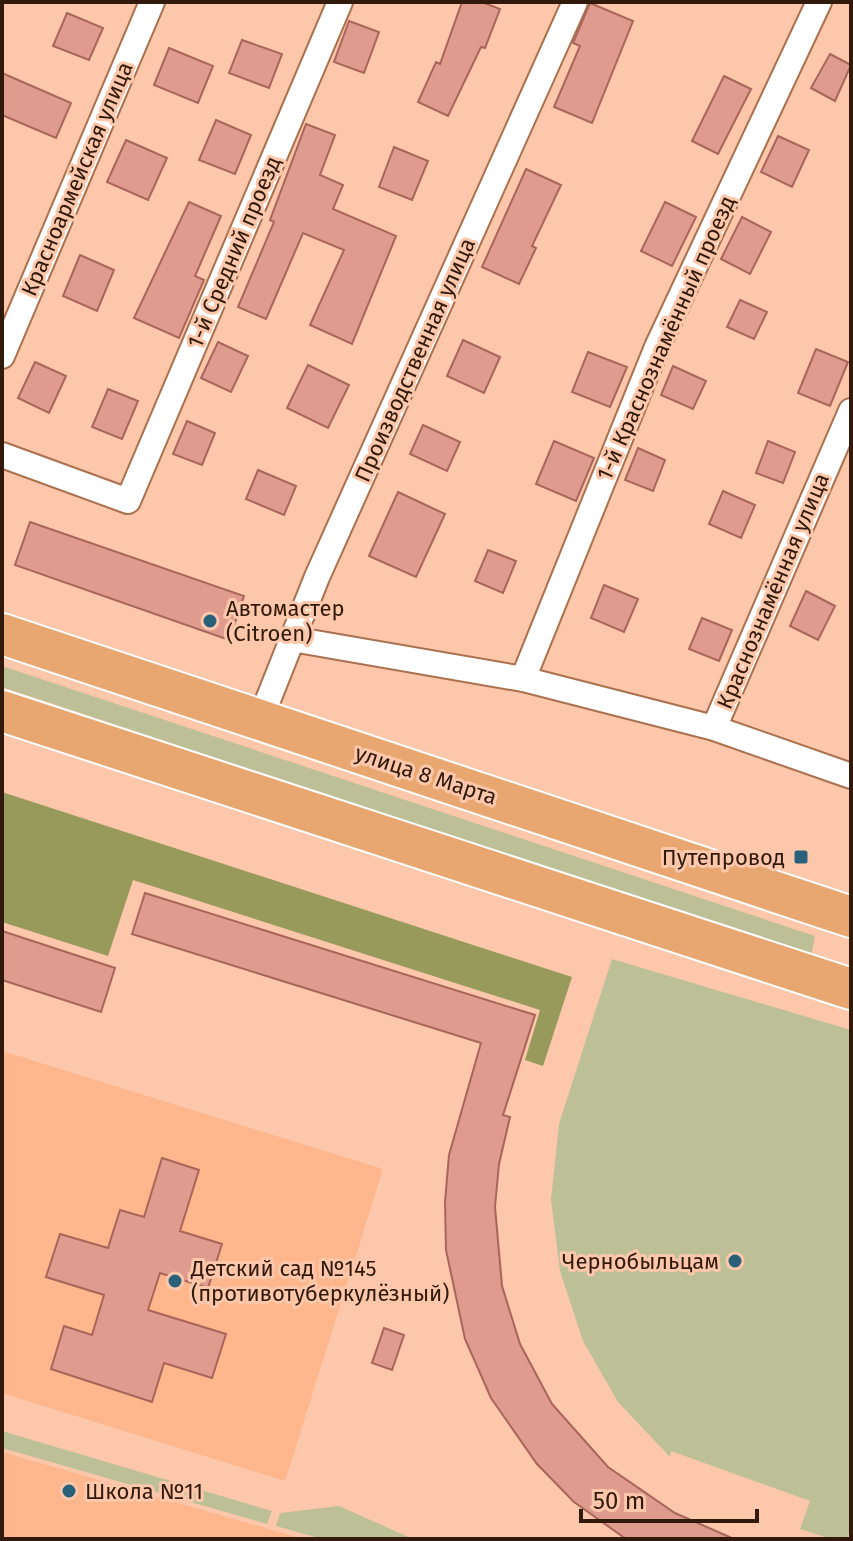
<svg xmlns="http://www.w3.org/2000/svg" width="853" height="1541" font-family="'Fira Sans',sans-serif">
<style>
.built{fill:#feb68c}
.green{fill:#bdc097}
.forest{fill:#979a5b}
.building{fill:#e09b8f;stroke:#aa655a;stroke-width:2}
.lines{fill:none;stroke-linecap:round;stroke-linejoin:round}
.minor-casing{stroke:#ab704d;stroke-width:28}
.primary-casing{stroke:#fff;stroke-width:44}
.minor{stroke:#fff;stroke-width:24}
.primary{stroke:#e8a671;stroke-width:40}
.poi-dot{fill:#29617b;stroke:#fcc7aa;stroke-width:3}
.labels{text-anchor:middle;dominant-baseline:central;stroke-width:6;stroke-linejoin:round;paint-order:stroke}
.street-label{font-size:22px;fill:#31190b;stroke:#fcc7aa}
.poi-label{font-size:22px;fill:#31190b;stroke:#fcc7aa;text-anchor:start}
</style>
<rect width="100%" height="100%" fill="#fcc7aa"/>
<path class="built" d="M2,1051L383,1169L285,1481L2,1393Z
M2,1452L272,1530L304,1539H2Z"/>
<path class="green" d="M2,666L815,936L811,956L2,687Z
M612,959L851,1030V1528L847,1539H831L800,1529L810,1501L671,1451L670,1457L618,1402L583,1341L560,1271L551,1200L559,1124Z
M2,1431L272,1511L267,1524L2,1448Z
M339,1506L413,1539H322L276,1526L280,1513Z"/>
<path class="forest" d="M2,792L572,977L543,1066L525,1060L540,1010L133,880L108,956L2,922Z"/>
<path class="building" d="M462,2H482L500,9L485,48L481,47L448,116L418,102L436,62L440,64Z
M590,3L633,21L592,123L554,107L580,46L573,43Z
M67,13L103,28L89,60L53,46Z
M349,21L379,32L364,73L334,62Z
M242,40L282,54L269,88L229,73Z
M169,48L213,66L198,103L154,85Z
M830,54L851,65L835,101L811,88Z
M2,73L71,103L56,138L2,115Z
M724,76L751,89L718,154L692,141Z
M216,120L251,135L235,174L199,160Z
M306,124L335,135L320,175L343,185L333,209L396,236L352,344L310,325L344,250L303,233L266,319L238,307L274,222L270,220Z
M778,136L809,150L792,187L761,172Z
M126,140L167,158L148,200L107,182Z
M394,147L428,161L412,200L379,187Z
M526,169L561,185L532,246L536,248L519,284L482,267Z
M189,202L221,216L195,276L204,280L179,338L134,318Z
M665,202L696,217L672,266L641,251Z
M742,217L771,232L750,274L721,259Z
M80,255L114,270L97,311L63,296Z
M740,300L767,312L754,339L727,327Z
M463,340L500,357L484,393L447,376Z
M218,342L248,356L231,392L201,378Z
M816,349L848,362L830,406L798,393Z
M588,352L627,367L610,407L572,392Z
M35,362L66,376L49,413L18,398Z
M308,365L349,385L328,428L287,408Z
M673,366L706,381L693,409L661,395Z
M108,389L138,401L122,439L92,427Z
M187,421L215,433L202,465L173,454Z
M423,425L460,442L447,471L410,454Z
M554,441L594,458L576,501L536,484Z
M768,441L795,452L783,483L756,473Z
M638,448L665,460L653,491L625,480Z
M258,470L296,486L284,515L246,499Z
M723,491L755,505L741,538L709,524Z
M398,492L445,514L416,577L369,556Z
M30,522L244,596L229,640L15,565Z
M488,550L516,561L503,593L475,581Z
M604,585L638,599L624,632L591,618Z
M806,591L835,606L818,640L790,626Z
M702,618L732,630L719,661L689,649Z
M145,893L535,1015L503,1115L510,1117L499,1164L495,1207L502,1286L520,1344L552,1404L608,1467L675,1513L734,1539H626L574,1502L537,1464L491,1398L465,1339L446,1250L445,1202L449,1155L481,1043L132,934Z
M2,931L115,968L101,1012L2,980Z
M162,1158L199,1170L180,1231L222,1244L208,1288L160,1273L148,1310L226,1334L212,1378L164,1363L152,1402L51,1369L64,1326L92,1335L104,1295L46,1277L60,1234L108,1248L120,1210L144,1217Z
M384,1328L404,1335L392,1370L372,1363Z"/>
<g class="lines">
<g class="minor-casing">
<path id="minor" d="M2,356L152,2
M2,455L128,501L340,2
M292,639L523,679L714,728L851,776
M523,679L657,347L819,2
M260,720L317,577L575,2
M714,728L851,411"/>
</g>
<g class="primary-casing">
<path id="primary" d="M2,634L851,917
M2,711L851,989"/>
</g>
<use href="#minor" class="minor"/>
<use href="#primary" class="primary"/>
</g>
<g class="poi-dot">
<circle cx="210" cy="621" r="8"/>
<rect x="793" y="849" width="16" height="16" rx="4"/>
<circle cx="735" cy="1261" r="8"/>
<circle cx="175" cy="1281" r="8"/>
<circle cx="69" cy="1491" r="8"/>
</g>
<g class="labels">
<g class="street-label">
<text transform="translate(77 179) rotate(-67)">Красноармейская улица</text>
<text transform="translate(234 252) rotate(-67)">1-й Средний проезд</text>
<text transform="translate(666 338) rotate(-66)">1-й Краснознамённый проезд</text>
<text transform="translate(415 360) rotate(-66)">Производственная улица</text>
<text transform="translate(773 591) rotate(-67)">Краснознамённая улица</text>
<text transform="translate(426 775) rotate(18)">улица 8 Марта</text>
</g>
<g class="poi-label">
<text x="226" y="608">Автомастер<tspan x="226" dy="25">(Citroen)</tspan></text>
<text x="785" y="857" text-anchor="end">Путепровод</text>
<text x="719" y="1261" text-anchor="end">Чернобыльцам</text>
<text x="191" y="1268">Детский сад №145<tspan x="191" dy="25">(противотуберкулёзный)</tspan></text>
<text x="85" y="1491">Школа №11</text>
</g>
</g>
<rect width="853" height="1541" fill="none" stroke="#31190b" stroke-width="8"/>
<path d="M581 1509v12h176v-12" fill="none" stroke="#31190b" stroke-width="4"/>
<text x="593" y="1509" font-size="24" fill="#31190b" stroke="#fcc7aa" stroke-width="6" paint-order="stroke">50 m</text>
</svg>
